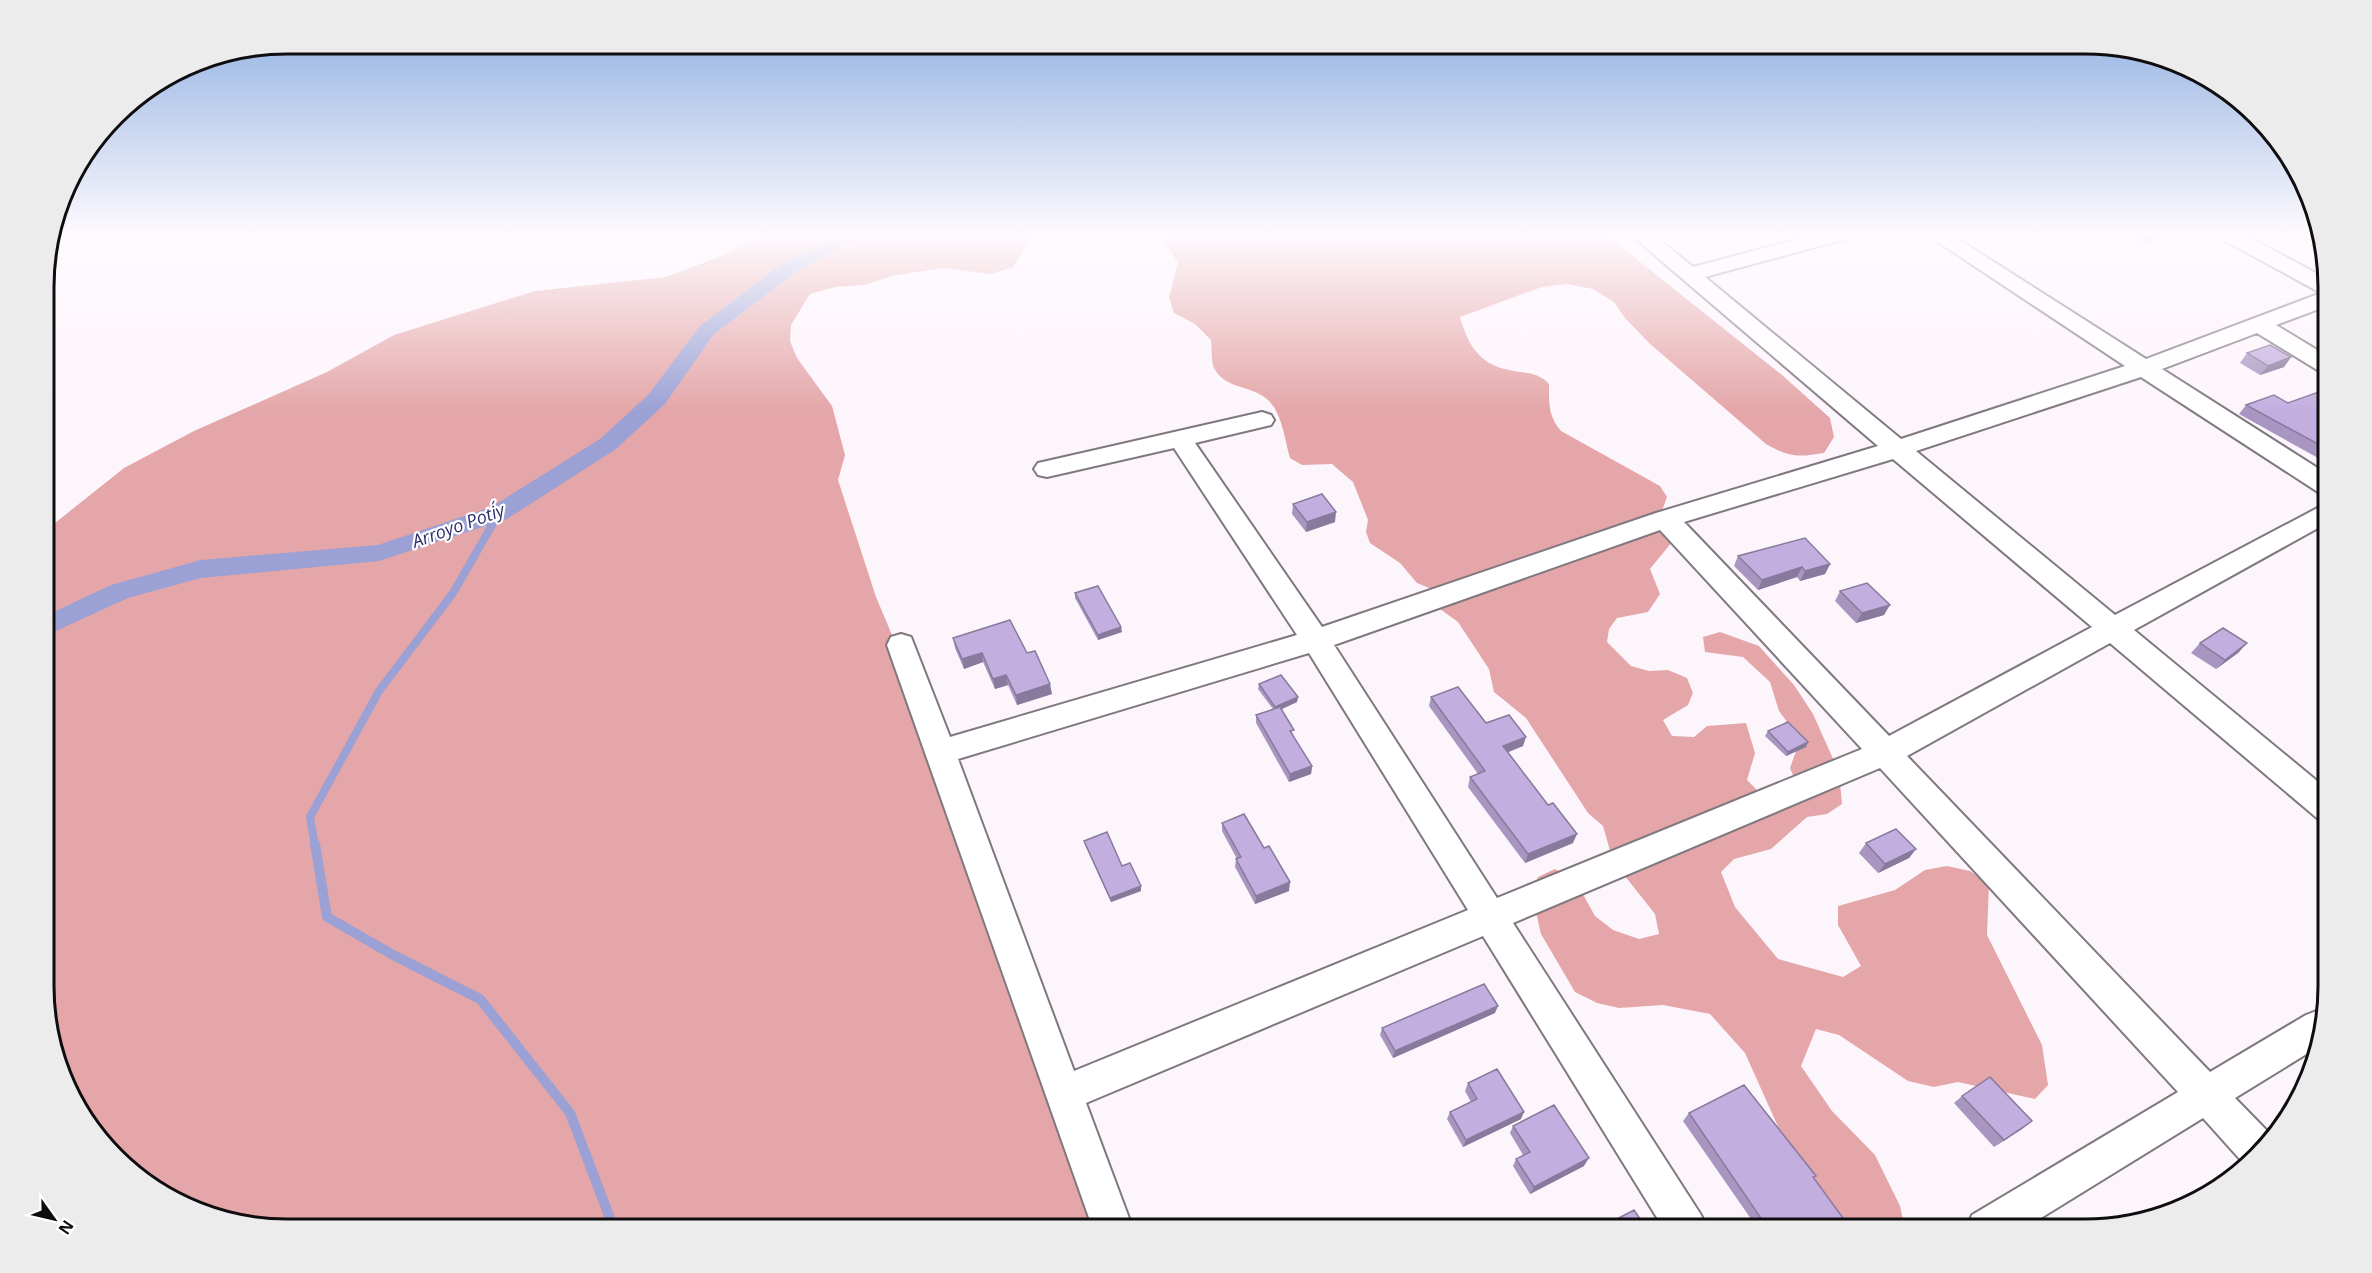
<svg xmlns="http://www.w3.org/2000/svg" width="2372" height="1273" font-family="'Open Sans',sans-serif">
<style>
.forest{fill:#e4a6a8}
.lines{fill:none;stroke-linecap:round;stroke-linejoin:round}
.stream-far1{stroke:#9ba1d4;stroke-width:8}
.stream{stroke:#9ba1d4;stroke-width:10}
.canal{fill:#9ba1d4;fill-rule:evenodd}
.minor-casing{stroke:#7f787f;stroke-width:4}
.minor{fill:#fff;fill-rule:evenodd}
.wall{fill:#a896c1}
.shaded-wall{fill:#887a9d}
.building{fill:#c3aee0;stroke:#887a9d;stroke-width:1.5}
.labels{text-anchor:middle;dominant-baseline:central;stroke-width:4.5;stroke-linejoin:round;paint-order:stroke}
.water-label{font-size:18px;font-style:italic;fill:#2e2d6a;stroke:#fff}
.rim{fill:none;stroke:#0f0d0f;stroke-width:3}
</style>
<rect width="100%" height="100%" fill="#fdf5fc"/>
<path class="forest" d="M766,234H1034L1013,267L991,274L943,268L892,276L864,285L835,287L810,294L791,325L790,341L797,358L832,406L845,455L838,480L876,597L938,744L1064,1103L1105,1229H287L179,1204L126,1169L85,1122L46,1018L45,531L124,468L194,431L327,372L394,335L535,291L666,277L719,257Z
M1160,234H1605L1782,375L1830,418L1834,437L1824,453C1798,457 1790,458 1766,444L1649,343L1625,318L1614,302L1593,289L1567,284L1542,287L1460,317C1468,345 1479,364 1509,370C1525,374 1537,371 1549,384C1549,403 1548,416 1561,431L1660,486L1667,497L1659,519L1672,542L1650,569L1660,594L1648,612L1617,618L1609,629L1607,642L1631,666L1649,671L1668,670L1687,678L1693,693L1688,705L1663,720L1672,736L1694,737L1707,726L1746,723L1755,753L1747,780L1762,795L1797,785L1790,768L1800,740L1779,711L1770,682L1743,657L1705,652L1703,637L1720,632L1759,646L1794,685L1813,714L1839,772L1842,804L1827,814L1807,817L1771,849L1734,859L1721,872L1735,907L1778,959L1843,977L1861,966L1838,925V906L1895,890L1925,870L1947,866L1970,871L1989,884L1987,935L2042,1045L2048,1085L2035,1099L1958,1082L1934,1087L1908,1081L1839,1035L1816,1029L1801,1066L1832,1111L1875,1155L1900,1206L1905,1229L1823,1227L1745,1053L1710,1014L1663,1005L1619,1008L1597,1003L1575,992L1541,934L1532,895L1538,877L1555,869L1575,880L1595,916L1613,930L1639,939L1659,934L1655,914L1613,861L1603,826L1588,813L1526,718L1494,692L1489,669L1458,622L1440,609L1434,590L1417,583L1400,563L1370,543L1366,532L1368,520L1353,482L1332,464L1302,465L1290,458C1285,440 1282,414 1269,401C1254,385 1225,390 1214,368C1211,361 1212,348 1211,340L1195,324L1174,313L1169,297L1178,263Z"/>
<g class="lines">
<path class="stream-far1" d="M315,846L310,817L379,691L453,593L499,513"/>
<path class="stream" d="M315,844L327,917L395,956L480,999L570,1113L614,1229"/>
<path class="canal" d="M842,234H866L797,271L713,335L665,404L616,449L507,519L379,561L201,578L128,598L45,636V616L111,585L201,560L378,545L491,507L600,439L649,394L699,327L783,263Z"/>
<g class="minor-casing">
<path id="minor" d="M1630,234H1653L1693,267L1817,234H1852L1849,238L1705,277L1901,439L2125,366L1926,234H1950L2146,359L2321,293L2220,238L2217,234H2243L2327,279V306L2276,325L2327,356V373L2319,371L2257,333L2162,369L2327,474V494L2318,492L2141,377L1916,451L2115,615L2327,503V523L2134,630L2328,790V822L2317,818L2110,643L1907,756L2210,1072L2306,1015L2319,1010L2323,1011L2313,1050L2235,1098L2274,1138L2246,1166L2203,1118L2023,1229H1966L1972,1215L2178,1092L1880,768L1513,923L1701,1215L1707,1229H1664L1483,936L1086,1103L1133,1229H1093L887,645L891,637L901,634L911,637L950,737L1297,635L1174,448L1047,477L1038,475L1034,469L1038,463L1047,461L1262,412L1271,415L1274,420L1271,425L1195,443L1322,627L1656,513L1878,446ZM1893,459L2092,627L1889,736L1684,522ZM1660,530L1862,749L1497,898L1334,645ZM1309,653L1468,910L1074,1071L958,759Z"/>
</g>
<use href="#minor" class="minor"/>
</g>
<path class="wall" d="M2128,234H2167L2143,243Z
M2247,353L2291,357L2284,367L2260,375L2240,363Z
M2327,389V463L2239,414L2246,405L2288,403Z
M1293,504L1335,522L1306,532L1292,514Z
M1738,556L1830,564L1825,574L1800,581L1797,577L1758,590L1734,566Z
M1840,591L1884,615L1856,623L1835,601Z
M1075,593L1122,632L1098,640L1075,598Z
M953,638L1027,653L1052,694L1017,705L1008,685L995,689L983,662L964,669L955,648Z
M2200,643H2247L2238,653L2216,669L2191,653Z
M1259,684L1298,697L1297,702L1282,709L1294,737L1312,766L1311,774L1289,782L1256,723V715L1273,709L1258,689Z
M1431,697L1486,723L1523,746L1508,752L1573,843L1525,863L1468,787L1470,777L1478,774L1429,706Z
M1768,731L1808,742L1806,747L1786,756L1765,736Z
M1222,823L1264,848L1289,891L1255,904L1235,867L1236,859H1237L1222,831Z
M1084,841L1122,866L1141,891L1111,902L1085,845Z
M1866,843L1916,849L1909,858L1878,873L1859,853Z
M2328,880V893L2320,886Z
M1495,1013L1393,1058L1380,1035L1382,1028Z
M1468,1083L1521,1119L1463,1147L1447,1119L1450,1112L1471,1102L1465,1091Z
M1962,1096L2032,1121L2022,1129L1994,1147L1954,1103Z
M1689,1113L1816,1176L1814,1178L1851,1229H1758L1683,1121Z
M1513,1126L1584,1166L1530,1194L1513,1166L1516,1159L1523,1155L1510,1133Z"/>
<path class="shaded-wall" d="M2150,234H2167L2143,243L2148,235Z
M2291,357L2284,367L2260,375L2268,366Z
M1336,512L1335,522L1306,532L1307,522Z
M1830,564L1825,574L1800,581L1805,571Z
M1802,567L1797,577L1758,590L1762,580Z
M1890,605L1884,615L1856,623L1862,613Z
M1121,627L1122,632L1098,640V635Z
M2247,643L2238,653L2216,669L2225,660Z
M982,653L983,662L964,669L962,659Z
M1006,675L1008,685L995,689L993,679Z
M1050,684L1052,694L1017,705L1016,695Z
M1298,697L1297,702L1275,712V707Z
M1526,737L1523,746L1501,755L1503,746Z
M1808,742L1806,747L1786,756L1788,752Z
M1312,766L1311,774L1289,782L1290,774Z
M1577,834L1573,843L1525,863L1528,854Z
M1916,849L1909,858L1878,873L1885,864Z
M1290,882L1289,891L1255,904L1256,896Z
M1141,886V891L1111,902L1110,898Z
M1498,1006L1495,1013L1393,1058L1395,1051Z
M1524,1112L1521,1119L1463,1147L1466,1140Z
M2032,1121L2022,1129L1994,1147L2004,1140Z
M1589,1158L1584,1166L1530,1194L1534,1187Z"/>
<path class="building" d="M2270,345L2291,357L2268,366L2247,353Z
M2327,389V449L2246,405L2274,395L2288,403Z
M1322,494L1336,512L1307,522L1293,504Z
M1805,538L1830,564L1805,571L1802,567L1762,580L1738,556Z
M1867,583L1890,605L1862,613L1840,591Z
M1098,586L1121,627L1098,635L1075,593Z
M1010,620L1027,653L1035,651L1050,684L1016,695L1006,675L993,679L982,653L962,659L953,638Z
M2223,628L2247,643L2225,660L2200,643Z
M1281,675L1298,697L1275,707L1259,684Z
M1458,687L1486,723L1509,715L1526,737L1503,746L1548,805L1553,803L1577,834L1528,854L1470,777L1485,771L1431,697Z
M1280,707L1294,730L1290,731L1312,766L1290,774L1256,715Z
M1788,722L1808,742L1788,752L1768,731Z
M1244,814L1264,848L1269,846L1290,882L1256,896L1236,859L1241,857L1222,823Z
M1896,829L1916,849L1885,864L1866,843Z
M1107,832L1122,866L1130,863L1141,886L1110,898L1084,841Z
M1484,984L1498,1006L1395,1051L1382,1028Z
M1497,1069L1524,1112L1466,1140L1450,1112L1477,1099L1468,1083Z
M1990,1077L2032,1121L2004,1140L1962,1096Z
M1744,1085L1816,1176L1813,1177L1851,1229H1765L1762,1225L1765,1224L1689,1113Z
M1554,1105L1589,1158L1534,1187L1516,1159L1530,1152L1513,1126Z
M1634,1210L1647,1229H1598Z"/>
<linearGradient id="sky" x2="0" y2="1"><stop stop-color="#89ace0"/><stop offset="0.57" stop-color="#fefafe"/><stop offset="1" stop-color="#fefafe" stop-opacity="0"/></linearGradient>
<rect width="2372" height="412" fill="url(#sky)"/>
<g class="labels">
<g class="water-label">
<text transform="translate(458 525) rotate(-20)">Arroyo Poti´y</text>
</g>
</g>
<path d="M0 0H2372V1273H0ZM287 54H2085A233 233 0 0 1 2318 287V986A233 233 0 0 1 2085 1219H287A233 233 0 0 1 54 986V287A233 233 0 0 1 287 54Z" fill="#ececec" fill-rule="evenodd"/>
<path class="rim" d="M287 54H2085A233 233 0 0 1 2318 287V986A233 233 0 0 1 2085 1219H287A233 233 0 0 1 54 986V287A233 233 0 0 1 287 54Z"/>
<g transform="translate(54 1219) rotate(124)" stroke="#ffffff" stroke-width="4.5" paint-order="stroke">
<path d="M0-4.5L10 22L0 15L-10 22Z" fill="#0f0d0f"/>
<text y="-9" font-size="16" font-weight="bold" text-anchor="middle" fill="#0f0d0f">N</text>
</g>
</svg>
